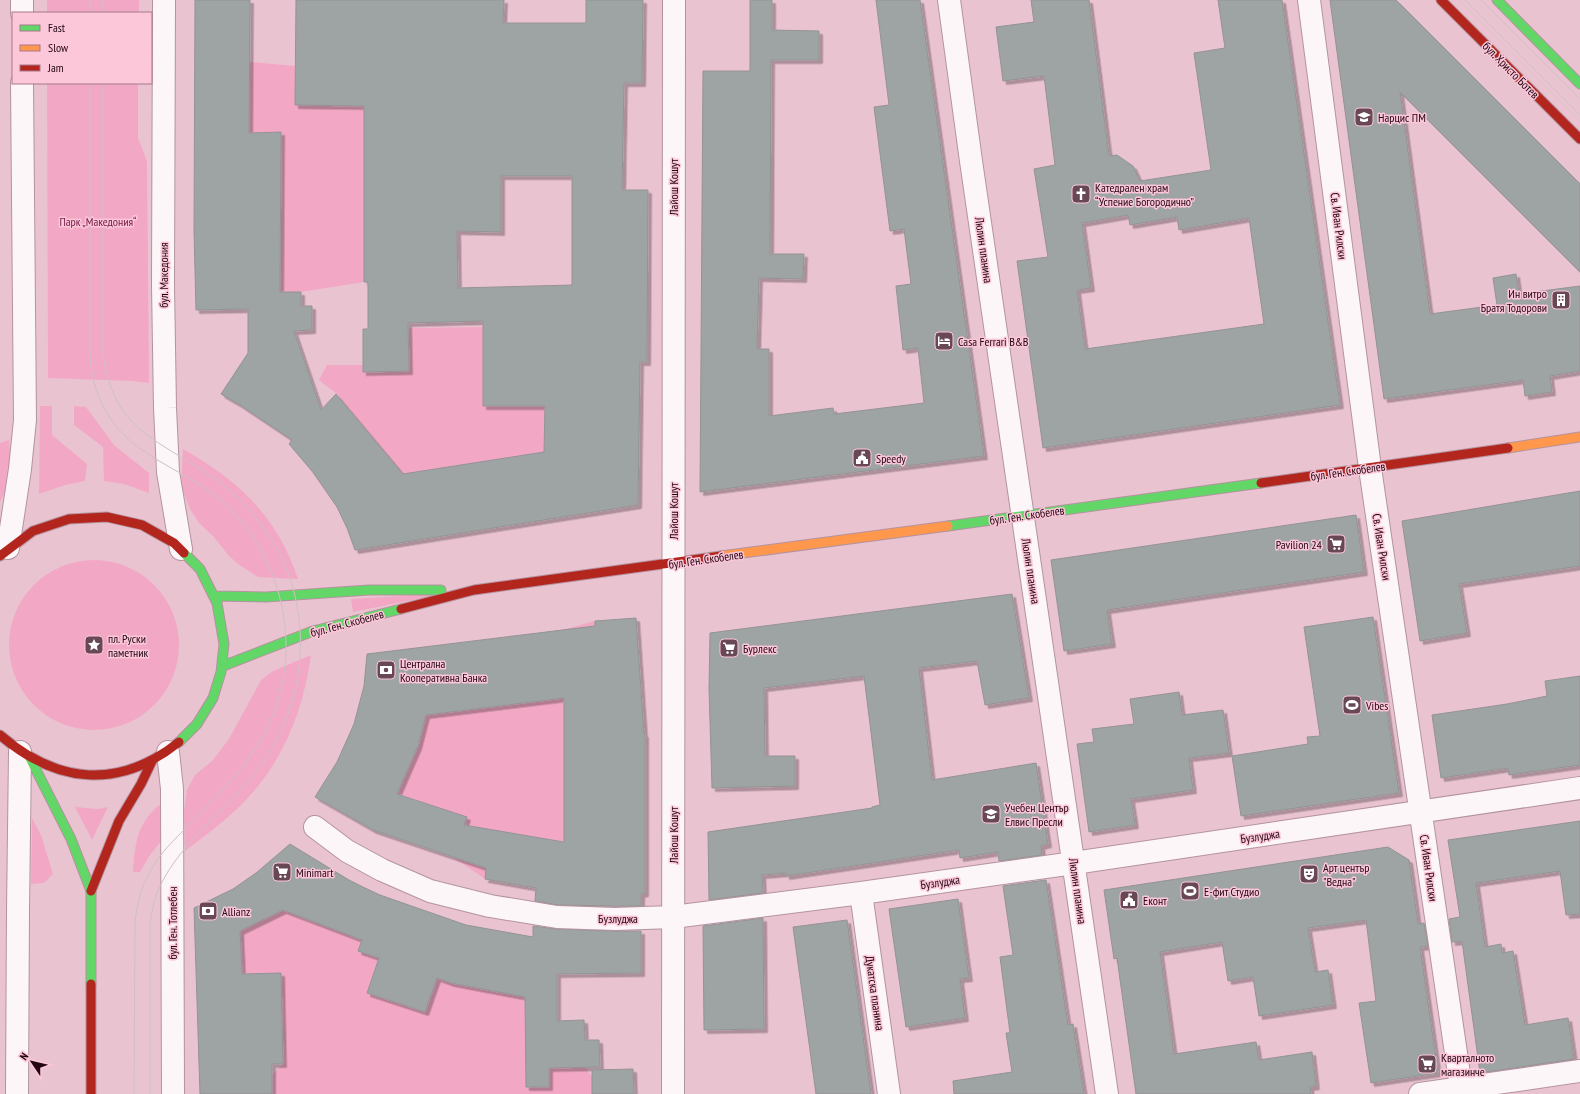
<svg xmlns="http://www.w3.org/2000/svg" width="1580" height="1094" font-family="'PT Sans Narrow',sans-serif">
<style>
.green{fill:#f2a8c4}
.building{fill:#9ea3a4;stroke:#949395;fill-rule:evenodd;filter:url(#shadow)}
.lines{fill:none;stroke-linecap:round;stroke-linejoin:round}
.street-casing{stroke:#b493a0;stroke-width:24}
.fast-casing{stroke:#b493a0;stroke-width:11}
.slow-casing{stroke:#b493a0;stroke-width:11}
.jam-casing{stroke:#b493a0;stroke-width:11}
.street{stroke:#fcf6f8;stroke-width:22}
.fast{stroke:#63d668;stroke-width:9}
.slow{stroke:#ff974d;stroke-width:9}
.jam{stroke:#b3261e;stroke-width:9}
.tram{stroke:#cdc1c6;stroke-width:1}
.labels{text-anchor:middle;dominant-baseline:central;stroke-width:3;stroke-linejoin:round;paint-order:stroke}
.street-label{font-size:12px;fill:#220512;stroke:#fcc7d9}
.poi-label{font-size:12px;fill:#220512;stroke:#fcc7d9;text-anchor:start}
.park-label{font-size:12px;fill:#731844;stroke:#fcc7d9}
</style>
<defs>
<filter id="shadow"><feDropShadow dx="3.5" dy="3.5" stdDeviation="0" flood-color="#0004"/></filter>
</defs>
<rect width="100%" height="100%" fill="#eac3d1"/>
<path class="green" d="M47,0H139V13H47Z
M250,62L295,66V105H364V282L301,292H261L281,251V206L249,174H281V133H249Z
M47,83H138V138L147,161L149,383L132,381L48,378Z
M483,327V406H545L593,444L403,475L337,394L319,380L327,365H363V372L409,371V328Z
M40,406H52V435L87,464L85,481L65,485L39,494Z
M74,406L86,407L114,445L149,473V493L124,484L104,481L103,447L74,425Z
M9,440C11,461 11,483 0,502V443Z
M183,449C239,481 277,516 298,579L258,577L238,564L229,556L213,536L199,523L190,509L181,486Z
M9 645a85 85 0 1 1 170 0a85 85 0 1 1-170 0Z
M447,593L353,612L351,599Z
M595,621L597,662L641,701L645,734L564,735V764H584L586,845L493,830L485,879L453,857L466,817L396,793L418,746L423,729L420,716L577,696L562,630Z
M311,655C303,714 281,767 237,809C221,824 203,837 185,851L184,812L187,790L195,775L212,761L229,739L261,680L273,671Z
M162,803V840L150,855L140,872H133C135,842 137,822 162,803Z
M75,807L98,809L108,807L92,840Z
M32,818L41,835L53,874L44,883L31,884Z
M283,910L326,926L363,936L358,951L379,958L367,993L424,1012L437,978L451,983L520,996L525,993L526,1087H549V1068L585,1067L592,1077V1094H272V1075L283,1064L281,973L242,974L240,931Z"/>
<path class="building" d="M195,0H250L249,133L281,132L280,292H301V306H312V330L294,331L321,410L336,394L403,474L544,452L545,406H483V321L408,323L409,371L363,372V329H368V282H364V106L295,105L296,0H504L503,23H586V0H643L642,83H624L622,190H648L647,362H640L638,505L355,550L347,528L337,507L312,471L289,444L292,440L240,405L221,394L248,353V309L196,310L194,230ZM501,176H572V285L458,288L457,231L501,232Z
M750,0H772V30L819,31V60H771L770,254H804L803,279L759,278L757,349H769V416L833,408L834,414L924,403L918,348L903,350L896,286L911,284L904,229L890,231L874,107L889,105L876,0H920L984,456L700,492L703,71H750Z
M1031,0H1089L1109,156L1117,155L1133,166L1140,181L1211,170L1194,53L1225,48L1218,0H1282L1340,405L1043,448L1017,261L1048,257L1034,169L1055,165L1044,76L1003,81L996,27L1034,22ZM1128,215L1130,225L1177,217L1179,230L1249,218L1264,324L1085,349L1077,290L1091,288L1082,223Z
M1330,0H1396L1580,184V272L1400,92L1430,314L1497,305L1493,278L1516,274L1519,294L1580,286V371L1550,376L1552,392L1525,396L1523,380L1384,399Z
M1580,491V566L1459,584L1467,633L1420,641L1402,521Z
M1356,515L1364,572L1107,610L1112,644L1064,651L1051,560Z
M1012,594L1029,698L985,705L977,661L919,668L932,780L1036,763L1048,844L1041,846L1042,855L999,861L998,852L960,858L959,850L786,876V873L762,875L763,893L709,900L708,832L872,808V807L880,805L864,676L764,688L765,756H795V786L712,788L709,688L710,633Z
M1373,617L1399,793L1241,816L1232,756L1308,744L1307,737L1320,736L1304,627Z
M636,618L644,734H645V893L641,894V906H615L558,905L535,901L536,888L485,879L486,868L373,830L315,797L337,762L354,724L364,686L367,654L595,626V621ZM564,698V842L464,825L467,817L397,794L418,746L426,715Z
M1580,676V765L1509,775L1508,768L1441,778L1432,715L1507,704L1547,696L1545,681Z
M1179,692L1182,715L1223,710L1229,753L1189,758L1193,790L1131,799L1135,825L1089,832L1077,744L1094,742L1092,729L1134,724L1130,699Z
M1580,821V914L1566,915L1560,871L1476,883L1485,947L1501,944L1502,953L1513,951L1525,1025L1568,1018L1574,1059L1480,1073L1462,941L1452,942L1449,919L1460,917L1448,840Z
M290,844L349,880L365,888L380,895L466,925L533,937V926L556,929L615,931H641V973L557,974V1021L584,1020L585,1040H599L600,1067L549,1068V1087H526L525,997L451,983L437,978L425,1012L367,993L379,958L358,951L362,940L283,910L240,931L242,974L281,973L283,1064H272V1094H200L194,908L233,889L256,873Z
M1388,847L1409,860L1418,924L1424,923L1428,946L1420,947L1438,1073L1371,1083L1359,1003L1376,1001L1366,920L1308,928L1315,972L1328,970L1333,1005L1259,1016L1253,977L1228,981L1222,942L1160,952L1174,1054L1256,1042L1259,1060L1312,1052L1316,1086L1310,1087L1311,1094H1136L1117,958L1114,959L1104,890Z
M1046,880L1068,1025L1073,1024L1084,1094H954L953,1081L1012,1072L1006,1033H1010L1000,957L1013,955L1003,886Z
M958,899L969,978L960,979L965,1018L906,1027L889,909Z
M763,918L764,1029L704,1030L703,926Z
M847,920L871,1094H816L793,927Z
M633,1069L634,1094H592V1070Z"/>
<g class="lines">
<g class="street-casing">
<path id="street" d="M164,0L163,285L165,408L168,472L181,549
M949,0L971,161L1107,1094
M1309,0L1370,468L1462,1094
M22,13V0
M8,548L20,469L25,420L22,83
M168,752L172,789L173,1094
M315,827L347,851L382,870L430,891L490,906L557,917L615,919L673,917L861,893L1074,863L1580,788
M861,893L889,1094
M17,1094L18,911L20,752
M673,1094L674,0
M1420,1094L1580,1071"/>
</g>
<g class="fast-casing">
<path id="fast" d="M1497,0L1580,84
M948,526L1261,483
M215,596L266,597L369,590H441
M223,666L313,631L401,609
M179,742L197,724L213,698L221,672L224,644L217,603L200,569L184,553
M30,758L71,839L91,891V984"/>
</g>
<g class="slow-casing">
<path id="slow" d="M1508,448L1580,437
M721,556L948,526"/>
</g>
<g class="jam-casing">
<path id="jam" d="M1441,0L1580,139
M1261,483L1508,448
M0,556L33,531L69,519L107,517L142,525L174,543L184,553
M401,609L474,590L721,556
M0,735C57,784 119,790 179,742
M91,891L119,821L141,784L152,761
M91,984V1094"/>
</g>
<use href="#street" class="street"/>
<use href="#fast" class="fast"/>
<use href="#slow" class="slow"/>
<use href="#jam" class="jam"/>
<path class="tram" d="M1465,0L1580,115
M1481,0L1580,99
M90,13V0
M103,13V0
M90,83V352C91,394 109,428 145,452C167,467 192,478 213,494C261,531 287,591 286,651C285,697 265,742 235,776C220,793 203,810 187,827C174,840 160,853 151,870C141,886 137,905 135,923L134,1094
M103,83V354C113,428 154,438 208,474C236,492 258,517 275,545C318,621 305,718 247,783C216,818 175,849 157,893C153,903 152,913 150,924V1094"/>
</g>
<defs>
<g id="school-square" transform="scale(1)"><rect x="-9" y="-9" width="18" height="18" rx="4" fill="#684855" stroke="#fcc7d9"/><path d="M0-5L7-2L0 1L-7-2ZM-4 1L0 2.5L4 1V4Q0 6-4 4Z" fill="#fff"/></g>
<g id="church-square" transform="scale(1)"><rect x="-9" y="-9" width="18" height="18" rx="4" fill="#684855" stroke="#fcc7d9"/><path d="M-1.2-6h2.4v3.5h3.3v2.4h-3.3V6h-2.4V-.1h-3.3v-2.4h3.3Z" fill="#fff"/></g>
<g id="building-square" transform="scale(1)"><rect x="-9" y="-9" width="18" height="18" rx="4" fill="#684855" stroke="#fcc7d9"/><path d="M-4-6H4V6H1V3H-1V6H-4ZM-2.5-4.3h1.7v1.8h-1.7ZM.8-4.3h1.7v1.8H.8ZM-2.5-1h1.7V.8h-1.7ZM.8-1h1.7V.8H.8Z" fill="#fff"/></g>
<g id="hotel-square" transform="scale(1)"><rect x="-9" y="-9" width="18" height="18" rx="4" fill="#684855" stroke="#fcc7d9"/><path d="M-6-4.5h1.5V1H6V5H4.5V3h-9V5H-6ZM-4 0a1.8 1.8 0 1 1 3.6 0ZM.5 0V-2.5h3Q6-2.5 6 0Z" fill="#fff"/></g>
<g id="civic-square" transform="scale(1)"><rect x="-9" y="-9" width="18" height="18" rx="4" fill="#684855" stroke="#fcc7d9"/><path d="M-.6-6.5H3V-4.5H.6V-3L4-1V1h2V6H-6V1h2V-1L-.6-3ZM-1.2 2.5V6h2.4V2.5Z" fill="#fff"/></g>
<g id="supermarket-square" transform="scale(1)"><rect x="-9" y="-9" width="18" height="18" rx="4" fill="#684855" stroke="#fcc7d9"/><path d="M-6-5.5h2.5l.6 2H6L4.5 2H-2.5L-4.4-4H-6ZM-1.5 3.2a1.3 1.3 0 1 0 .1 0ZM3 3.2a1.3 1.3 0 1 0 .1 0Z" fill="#fff"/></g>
<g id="sight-square" transform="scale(1)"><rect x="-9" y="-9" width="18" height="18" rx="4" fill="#684855" stroke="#fcc7d9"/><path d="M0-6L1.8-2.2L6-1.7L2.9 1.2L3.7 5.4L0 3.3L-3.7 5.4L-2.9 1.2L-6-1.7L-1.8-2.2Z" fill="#fff"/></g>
<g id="bank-square" transform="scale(1)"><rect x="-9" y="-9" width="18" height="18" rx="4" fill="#684855" stroke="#fcc7d9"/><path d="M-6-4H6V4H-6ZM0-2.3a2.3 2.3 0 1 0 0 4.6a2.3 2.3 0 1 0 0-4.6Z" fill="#fff"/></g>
<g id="stadium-square" transform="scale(1)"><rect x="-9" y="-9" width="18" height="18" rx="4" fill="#684855" stroke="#fcc7d9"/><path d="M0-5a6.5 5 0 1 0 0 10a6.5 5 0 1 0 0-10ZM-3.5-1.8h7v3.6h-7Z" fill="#fff"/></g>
<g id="theatre-square" transform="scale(1)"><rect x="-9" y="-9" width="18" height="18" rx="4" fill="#684855" stroke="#fcc7d9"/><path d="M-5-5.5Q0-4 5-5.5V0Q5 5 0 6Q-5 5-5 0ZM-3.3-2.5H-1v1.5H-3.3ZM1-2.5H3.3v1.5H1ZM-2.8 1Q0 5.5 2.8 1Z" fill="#fff"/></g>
</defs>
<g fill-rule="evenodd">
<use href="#school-square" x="1364" y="117"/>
<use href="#church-square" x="1081" y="194"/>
<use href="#building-square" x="1561" y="300"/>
<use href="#hotel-square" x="944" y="341"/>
<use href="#civic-square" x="862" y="458"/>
<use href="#supermarket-square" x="1336" y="544"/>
<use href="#sight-square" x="94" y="645"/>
<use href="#supermarket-square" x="729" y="648"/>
<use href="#bank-square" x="386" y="670"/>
<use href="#stadium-square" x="1352" y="705"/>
<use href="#school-square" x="991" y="814"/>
<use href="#supermarket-square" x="282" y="872"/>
<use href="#theatre-square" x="1309" y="874"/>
<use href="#stadium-square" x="1190" y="891"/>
<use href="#civic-square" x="1129" y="900"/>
<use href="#bank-square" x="208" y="911"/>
<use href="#supermarket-square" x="1427" y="1064"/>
</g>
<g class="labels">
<g class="street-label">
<text transform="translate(1511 70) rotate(45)">бул. Христо Ботев</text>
<text transform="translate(673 187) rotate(-90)">Лайош Кошут</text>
<text transform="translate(1339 226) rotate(83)">Св. Иван Рилски</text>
<text transform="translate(984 250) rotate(82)">Люлин планина</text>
<text transform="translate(163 275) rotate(-90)">бул. Македония</text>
<text transform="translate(1348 471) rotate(-8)">бул. Ген. Скобелев</text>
<text transform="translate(673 511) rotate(-90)">Лайош Кошут</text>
<text transform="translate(1027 515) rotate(-8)">бул. Ген. Скобелев</text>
<text transform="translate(1382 547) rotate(81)">Св. Иван Рилски</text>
<text transform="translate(706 559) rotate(-8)">бул. Ген. Скобелев</text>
<text transform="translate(1031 571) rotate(81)">Люлин планина</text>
<text transform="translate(347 623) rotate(-15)">бул. Ген. Скобелев</text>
<text transform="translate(673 835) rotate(-90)">Лайош Кошут</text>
<text transform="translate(1260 836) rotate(-8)">Бузлуджа</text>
<text transform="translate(1429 868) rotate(82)">Св. Иван Рилски</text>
<text transform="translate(940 882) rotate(-8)">Бузлуджа</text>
<text transform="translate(1078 891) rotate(82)">Люлин планина</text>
<text x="618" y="918">Бузлуджа</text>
<text transform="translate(172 923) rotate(-90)">бул. Ген. Тотлебен</text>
<text transform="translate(875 993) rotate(82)">Дукатска планина</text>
</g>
<g class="poi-label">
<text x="1378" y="117">Нарцис ПМ</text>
<text x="1095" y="187">Катедрален храм<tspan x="1095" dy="14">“Успение Богородично”</tspan></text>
<text x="1547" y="293" text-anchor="end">Ин витро<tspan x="1547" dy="14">Братя Тодорови</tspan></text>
<text x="958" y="341">Casa Ferrari B&amp;B</text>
<text x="876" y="458">Speedy</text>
<text x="1322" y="544" text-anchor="end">Pavilion 24</text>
<text x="108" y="638">пл. Руски<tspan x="108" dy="14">паметник</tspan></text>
<text x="743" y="648">Бурлекс</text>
<text x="400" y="663">Централна<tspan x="400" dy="14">Кооперативна Банка</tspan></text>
<text x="1366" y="705">Vibes</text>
<text x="1005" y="807">Учебен Център<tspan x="1005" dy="14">Елвис Пресли</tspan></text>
<text x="1323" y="867">Арт център<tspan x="1323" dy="14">"Ведна"</tspan></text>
<text x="296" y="872">Minimart</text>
<text x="1204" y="891">Е-фит Студио</text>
<text x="1143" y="900">Еконт</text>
<text x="222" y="911">Allianz</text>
<text x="1441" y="1057">Кварталното<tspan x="1441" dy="14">магазинче</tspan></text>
</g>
<g class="park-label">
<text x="98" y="221">Парк „Македония“</text>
</g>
</g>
<rect x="12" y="12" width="140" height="72" fill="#fcc7d9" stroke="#a57989"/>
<rect x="20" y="25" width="20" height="6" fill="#63d668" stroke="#a57989"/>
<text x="48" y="32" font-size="12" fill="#220512">Fast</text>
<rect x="20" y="45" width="20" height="6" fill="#ff974d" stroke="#a57989"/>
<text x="48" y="52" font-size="12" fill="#220512">Slow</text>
<rect x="20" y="65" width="20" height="6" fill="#b3261e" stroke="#a57989"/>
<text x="48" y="72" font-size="12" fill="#220512">Jam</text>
<g transform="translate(32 1062) rotate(305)" stroke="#fcc7d9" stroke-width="3" paint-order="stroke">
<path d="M0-3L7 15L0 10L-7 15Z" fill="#220512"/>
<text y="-6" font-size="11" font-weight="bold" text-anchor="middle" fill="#220512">N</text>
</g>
</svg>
